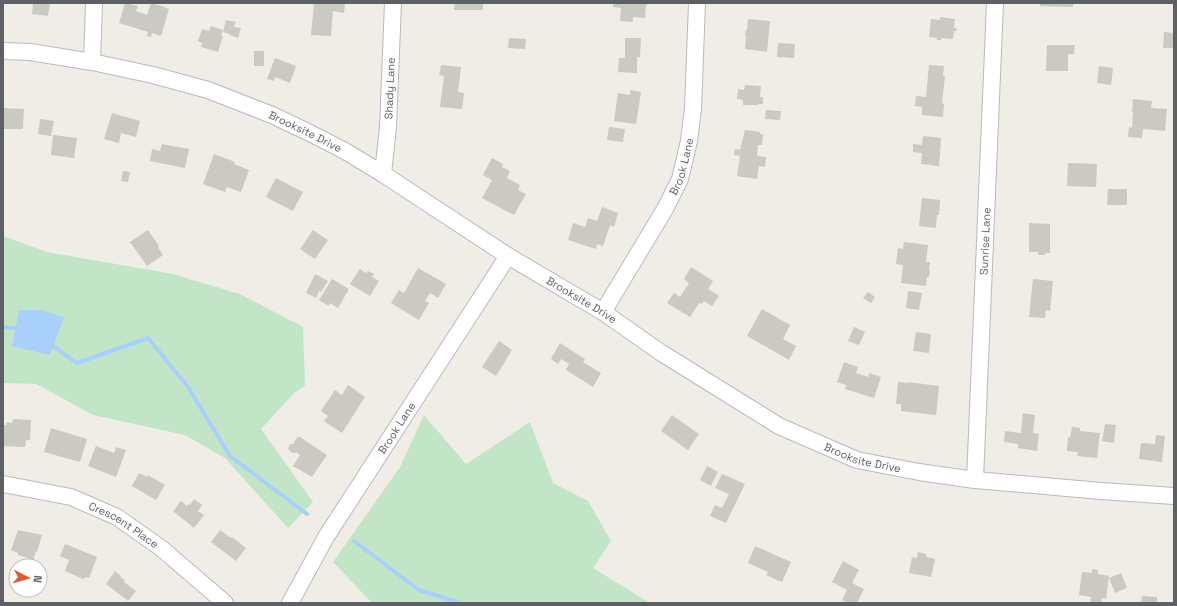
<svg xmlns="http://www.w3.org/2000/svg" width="1177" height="606" font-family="'Space Grotesk',sans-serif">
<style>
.green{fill:#c3e5c7}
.water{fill:#a9cffb}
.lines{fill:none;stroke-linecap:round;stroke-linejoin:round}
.stream{stroke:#a9cffb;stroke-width:4}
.building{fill:#cac9c2}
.minor-casing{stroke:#b8babe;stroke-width:18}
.minor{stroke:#fff;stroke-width:16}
.labels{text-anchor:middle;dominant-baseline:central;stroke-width:4;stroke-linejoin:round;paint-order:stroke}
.street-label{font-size:11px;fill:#5d6065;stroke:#fff}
</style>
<rect width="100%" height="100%" fill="#efede5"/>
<path class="green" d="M3,236L47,252L173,274L240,294L303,327L305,386L294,393L261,429L313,502L288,528L225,458L185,435L93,415L36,384L3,383Z
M424,415L466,464L530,422L553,483L588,501L611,541L593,568L650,603H372L333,562L400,467Z"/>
<path class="water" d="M19,310H41L64,317L50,355L12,346Z"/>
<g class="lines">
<path class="stream" d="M3,327L21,329
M49,343L77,363L148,338L188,387L230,456L307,514
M354,541L419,590L460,603"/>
</g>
<path class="building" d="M33,3H50L48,16L32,14Z
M125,3L138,6L136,11L147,15L151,3L165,7V8L169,9L161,36L152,33L151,37L147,36L148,32L119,23Z
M314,3H345L344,13L333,11L331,36L311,35Z
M455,3H483V10H454Z
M613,3H648V5L646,4L645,18L633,17V22L620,21L621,8L613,7Z
M1040,3H1073V7L1040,6Z
M940,17L955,19L954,28H957L956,31H954L953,39L942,38L941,40H937V38L929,37L931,19L940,20Z
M748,19L770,21L767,52L745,49L746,36H745L746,30H747Z
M226,20L236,22L234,27L241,28L238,38L230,35V34L223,32Z
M211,26L223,30L221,35L223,36L218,52L201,47L202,43L198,41L202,29L209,31Z
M1164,32L1174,33V48H1163Z
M509,38L526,39L525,49L508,48Z
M625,38H641L640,57H637V73L618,72L619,58H625Z
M778,43L795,44L794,58L777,57Z
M1047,45H1075L1074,54H1068V71H1046Z
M254,51H264V66H254Z
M275,58L296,66L290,83L275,77L274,81L267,79Z
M441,65L461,67L458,92L464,93L462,109L440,107L444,76L439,75Z
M929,65L944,66L943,76H945L942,103L944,104L943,117L922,115V107L915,106L916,96L926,97Z
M1099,66L1113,68L1111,85L1097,83Z
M745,85L761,86L760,97H763V104H758V105H743V100L737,99L738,89L744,90Z
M630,90L641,92L636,124L614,121L618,93L630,95Z
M1133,99L1152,101L1151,108L1167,109L1165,131L1143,129L1142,138L1128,137L1129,127L1132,128L1133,112H1132Z
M3,108L24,109L23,129H3Z
M766,110L781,111L780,120L765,119Z
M112,113L140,121L136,137L121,133L119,143L104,139Z
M40,119L54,121L51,136L38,134Z
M609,127L625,129L623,142L607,140Z
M745,130L760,132V134H763L762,145H758L757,156L766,157L765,167L759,166L757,179L737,176L740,156L734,155L735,149L740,150Z
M53,135L77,138L74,158L51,155Z
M923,136L941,138L939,166L921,164L922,153L913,152V144L922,145Z
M162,144L189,149L185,168L150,161L152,149L160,151Z
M214,154L235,162L234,164L249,170L241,192L227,187L225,192L203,184Z
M492,158L503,164L502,167L510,171L507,178L520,185L518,190L526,194L514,215L482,198L492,180L483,175Z
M1068,163L1097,164L1096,187L1067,186Z
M123,171L130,172L128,182L121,181Z
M276,178L303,192L293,211L266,197Z
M1108,189H1127V205H1107Z
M922,198L940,200L939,215H937L936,228L919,226Z
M602,207L618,213L614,227L610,225L603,246L597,244L596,249L568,240L573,223L585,227L588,218L597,221Z
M1029,223L1050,224V253H1045V255H1038V252H1029Z
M148,230L159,246L158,247L163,255L147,266L130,242Z
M313,230L328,240L315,259L300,249Z
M904,242L928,245L926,262H930L929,271H930L929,277H927L926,286L901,283L903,265L896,264L898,248L903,249Z
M691,267L713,281L708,289L719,296L712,306L704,301L702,304L699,303L690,317L667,303L674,293L680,297L689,283L684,279Z
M418,268L446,284L438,298L430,293L425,301L429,303L419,320L391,303L399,290L404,293Z
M360,269L366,273L368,271L374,274L372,277L379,281L370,296L350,284Z
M315,274L328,281L321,292L319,291L316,298L306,293Z
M332,279L349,289L338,308L330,303L329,306L319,300Z
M1033,279L1053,281L1050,311L1046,310L1045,318L1029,317Z
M908,291L922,293L919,310L906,308Z
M868,292L875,297L871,303L863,298Z
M762,309L790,325L783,339L796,346L789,360L747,336Z
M854,327L865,332L859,345L848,341Z
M916,332L931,334L929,353L913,351Z
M499,341L512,350L496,376L482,367Z
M560,343L585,359L583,362L601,373L593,387L566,370L569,364L561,359L558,364L551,359Z
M844,362L858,367L856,373L868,377L869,373L881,377L874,398L845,389L846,385L837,382Z
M898,382L908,383V382L939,386L936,415L901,411V404H896Z
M348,385L365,397L342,433L324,421L328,416L321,411L335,390L342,395Z
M1023,413L1035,415L1033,433L1039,434L1037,451L1018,448V444L1004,442L1005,431L1021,433Z
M672,415L699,434L688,450L661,431Z
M13,419L31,420L30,440H26L25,447L3,446V425H6L7,422L12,423Z
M1105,424L1116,425L1114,443L1102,441Z
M1072,427L1080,428V431L1100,433L1097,458L1077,456L1078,452L1067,451L1068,437L1070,438Z
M51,428L87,439L80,462L44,452Z
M1156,435L1165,436L1162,462L1139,459L1141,443L1155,444Z
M298,437H300L327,455L312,477L293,466L300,455L296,452V453H292L288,449L290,444H293L295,440Z
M96,446L114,453L116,447L126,450L116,477L88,466Z
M707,466L718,472L711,486L700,480Z
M139,473L147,477L148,475L165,485L156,500L132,486Z
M722,474L745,484L726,523L710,516L715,505L722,508L729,494L715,488Z
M194,499L202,505L198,511L204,515L194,528L173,511L181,501L187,506L188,504L190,505Z
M18,530L42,535L37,552L36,551L33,560L18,555V553L11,550Z
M220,530L231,538L232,537L246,548L236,561L211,542Z
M65,544L97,557L89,578L86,577L83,579L65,571L69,560L60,556Z
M755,546L791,562L782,582L766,575L768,572L748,563Z
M918,552L926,554V557L935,559L931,577L909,573L912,557L917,558Z
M843,561L859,570L852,583L864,589L857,603H847L842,600L847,590L832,582Z
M1092,569L1098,570V574L1109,576L1106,599L1102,598L1101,603H1090L1091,597L1079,595L1082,572L1092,573Z
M115,571L121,576L120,577L125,580L124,582L136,591L128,601L106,584Z
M1121,573L1127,588L1115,593L1109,578Z
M1142,596L1157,597V603H1141Z"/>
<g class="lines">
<g class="minor-casing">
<g id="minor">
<path id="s1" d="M3,51L30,52L92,62L153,75L208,90L272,115L310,133L345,151L383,174L508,256L603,312L660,352L779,426L857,460L919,472L975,480L1101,491L1174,496"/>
<path d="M92,62L94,3"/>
<path id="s2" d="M383,174L388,127L393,3"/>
<path id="s3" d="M603,312L665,209L680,179L689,141L693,109L697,3"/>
<path id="s4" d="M975,480L995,3"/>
<path id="s5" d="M3,484L71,497L117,517L161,548L225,603"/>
<path id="s6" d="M290,603L326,537L508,256"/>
</g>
</g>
<use href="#minor" class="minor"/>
</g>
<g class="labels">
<g class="street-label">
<text stroke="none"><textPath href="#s2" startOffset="86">Shady Lane</textPath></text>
<text stroke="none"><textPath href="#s1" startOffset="315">Brooksite Drive</textPath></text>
<text stroke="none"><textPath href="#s3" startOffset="166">Brook Lane</textPath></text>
<text stroke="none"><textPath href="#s4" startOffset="239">Sunrise Lane</textPath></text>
<text stroke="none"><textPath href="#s1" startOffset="639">Brooksite Drive</textPath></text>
<text stroke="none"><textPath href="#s6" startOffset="205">Brook Lane</textPath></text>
<text stroke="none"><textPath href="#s1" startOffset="963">Brooksite Drive</textPath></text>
<text stroke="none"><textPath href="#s5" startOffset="129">Crescent Place</textPath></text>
</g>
</g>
<rect width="1177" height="606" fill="none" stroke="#5d6065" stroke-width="8"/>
<g transform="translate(28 578) rotate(96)"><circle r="19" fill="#ffffff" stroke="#bebfc1"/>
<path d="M0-3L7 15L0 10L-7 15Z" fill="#e15739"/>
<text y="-6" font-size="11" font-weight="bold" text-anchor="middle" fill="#5d6065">N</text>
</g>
</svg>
